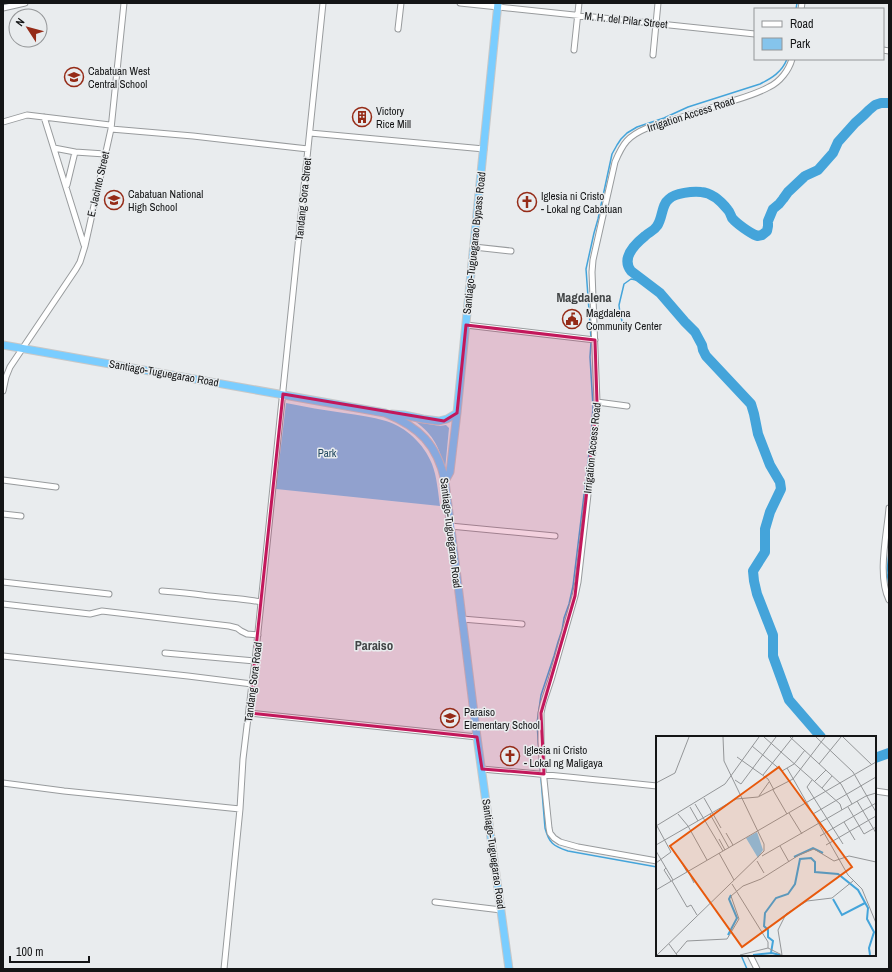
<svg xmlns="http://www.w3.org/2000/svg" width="892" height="972" font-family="'Archivo Narrow',sans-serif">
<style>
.green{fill:#85c4ec}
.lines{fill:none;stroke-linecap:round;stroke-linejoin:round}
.stream{stroke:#44a4da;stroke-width:1.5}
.river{stroke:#44a4da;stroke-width:10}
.minor-casing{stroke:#989b9d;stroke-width:7}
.highway-casing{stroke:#c7c7c7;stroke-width:9}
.minor{stroke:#fff;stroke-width:5}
.highway{stroke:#7acdff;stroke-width:7}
.marked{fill:#c2185b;fill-opacity:0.2;stroke:#c2185b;stroke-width:3;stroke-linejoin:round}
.labels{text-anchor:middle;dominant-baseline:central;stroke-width:3;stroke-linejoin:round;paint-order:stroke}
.street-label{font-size:11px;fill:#141516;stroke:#e9ecee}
.poi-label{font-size:11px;fill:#141516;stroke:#e9ecee;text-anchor:start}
.park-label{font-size:11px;fill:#21485f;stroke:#e9ecee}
.quarter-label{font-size:13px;font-weight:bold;fill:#424546;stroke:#e9ecee}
.inset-river{fill:none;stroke:#44a4da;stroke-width:2}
.inset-road{fill:none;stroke:#949698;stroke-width:1}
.view{fill:#e8590c;fill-opacity:0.15;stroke:#e8590c;stroke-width:2}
.inset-edge{fill:none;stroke:#141516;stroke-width:2}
</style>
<rect width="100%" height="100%" fill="#e9ecee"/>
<path class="green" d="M286,403C305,407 324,410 344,413C358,415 372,417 386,421C406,427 424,444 432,464C437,477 438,492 440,506L276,489Z
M416,422L440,426L446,425L449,428L445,470C440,449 434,435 416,422Z"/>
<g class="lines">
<path class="stream" d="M796,9L797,3
M622,321L620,314L619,305L624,284L631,279L636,280L641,279
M591,338L586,269L594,233L598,219L612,154L617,145L621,139L627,133L637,127L664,118L688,107L760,84C772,78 782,72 787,59
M889,552L887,573L889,586
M539,753L537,723L541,695L554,656L558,642L562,630L564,618L569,604L573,586L591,437L593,407L590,357L591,342
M539,759L540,769
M541,779L545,828C549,843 553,846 568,851L657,867
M741,955L747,969"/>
<path class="river" d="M821,737L789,700L773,656V635L757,594L754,581L753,571L765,552V529L770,512L781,489L780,482L770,465L758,434L754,414L751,404L706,356L703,350L702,345L695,332L685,322L660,293L631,271C621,258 635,244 645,236C649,232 654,231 657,226C663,218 661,205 669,199C675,193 693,191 701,192C713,193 721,201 728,210C730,212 731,216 732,218C737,224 750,233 757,236L762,235L767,231L768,226V221L773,209L779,204L783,199L788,192L805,176L818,170L833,153L838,142L855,123L864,115L869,110L875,105L881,103H889
M875,758L889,753"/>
<g class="minor-casing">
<path id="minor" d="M460,3L755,34
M3,8L25,3
M801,9L802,3
M398,29L401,3
M574,50L579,3
M883,50L889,51
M653,55L658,3
M44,117L84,245
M3,122L27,115L110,125
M111,129L193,136L308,149
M310,133L484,149
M54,148L75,152L105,154
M67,185L75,152
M474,247L511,251
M466,325L595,340
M3,391L6,377L10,367L76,269L80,262L85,246L111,129L124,3
M597,402L627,406
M3,480L56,487
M889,508C887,534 877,575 889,600
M3,514L21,516
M450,526L555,536
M3,582L109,594
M162,591C175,592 188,593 202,595C222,598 241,598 261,602
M3,604L90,614L102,611L229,626L237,628L241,631L247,634L258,635
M462,619L522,624
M165,653L255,661
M3,656L188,676L252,684
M249,713L477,737
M482,769C541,774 599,780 657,786
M3,783L64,791L240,809
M875,791L889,793
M657,861L578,847L560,842L554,838L550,833L549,828L542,760L541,741V713L543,704L551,680L575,596L578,582L594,442L597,402L592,272L593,260L615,162C623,143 628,136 647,128C672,120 698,112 723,104C738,99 755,95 769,87C780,82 789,70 792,59
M435,902L501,910
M750,955L757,969
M224,969L240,809L243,759L252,684L255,661L323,3"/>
</g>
<g class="highway-casing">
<path id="highway" d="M3,345L385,413C419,427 437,444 445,481L477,737L509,969
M392,414L404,415L423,419L439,421L447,419L457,413
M445,481L450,472L457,413L498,3"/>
</g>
<use href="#minor" class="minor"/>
<use href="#highway" class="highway"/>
</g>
<path class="marked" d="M466,325L595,340L597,402L575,596L541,713L544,774L482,769L477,737L249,713L283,394L444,421L457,413Z"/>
<defs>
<g id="school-ring" transform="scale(1)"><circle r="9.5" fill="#e9ecee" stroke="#952b17" stroke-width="1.5"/><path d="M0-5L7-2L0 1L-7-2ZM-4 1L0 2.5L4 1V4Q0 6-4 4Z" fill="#952b17"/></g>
<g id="building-ring" transform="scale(1)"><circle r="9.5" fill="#e9ecee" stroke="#952b17" stroke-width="1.5"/><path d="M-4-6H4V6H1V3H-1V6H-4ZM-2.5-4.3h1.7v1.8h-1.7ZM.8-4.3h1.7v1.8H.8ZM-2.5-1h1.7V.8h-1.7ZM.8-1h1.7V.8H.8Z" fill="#952b17"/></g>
<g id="church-ring" transform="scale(1)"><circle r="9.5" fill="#e9ecee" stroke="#952b17" stroke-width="1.5"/><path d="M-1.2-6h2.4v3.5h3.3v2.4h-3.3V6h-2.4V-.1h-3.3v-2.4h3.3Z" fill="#952b17"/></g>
<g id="civic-ring" transform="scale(1)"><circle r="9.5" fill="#e9ecee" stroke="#952b17" stroke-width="1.5"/><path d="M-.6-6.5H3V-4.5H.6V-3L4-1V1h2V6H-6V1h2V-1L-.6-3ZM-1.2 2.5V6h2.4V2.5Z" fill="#952b17"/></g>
</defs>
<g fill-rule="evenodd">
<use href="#school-ring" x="74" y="77"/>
<use href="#building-ring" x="362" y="117"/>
<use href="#school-ring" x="114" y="200"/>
<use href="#church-ring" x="527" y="202"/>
<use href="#civic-ring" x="572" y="319"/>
<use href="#school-ring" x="450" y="718"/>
<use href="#church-ring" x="510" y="756"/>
</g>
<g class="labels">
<g class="street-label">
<text transform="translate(626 20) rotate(6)">M. H. del Pilar Street</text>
<text transform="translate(691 114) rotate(-18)">Irrigation Access Road</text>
<text transform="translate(98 184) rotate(-77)">E. Jacinto Street</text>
<text transform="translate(303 199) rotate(-84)">Tandang Sora Street</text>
<text transform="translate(474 243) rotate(-84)">Santiago-Tuguegarao Bypass Road</text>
<text transform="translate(164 373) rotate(10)">Santiago-Tuguegarao Road</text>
<text transform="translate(592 448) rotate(-84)">Irrigation Access Road</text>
<text transform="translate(451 533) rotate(83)">Santiago-Tuguegarao Road</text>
<text transform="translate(253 682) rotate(-83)">Tandang Sora Road</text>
<text transform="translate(494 854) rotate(82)">Santiago-Tuguegarao Road</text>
</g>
<g class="poi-label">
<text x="88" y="71">Cabatuan West<tspan x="88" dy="13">Central School</tspan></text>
<text x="376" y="111">Victory<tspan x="376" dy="13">Rice Mill</tspan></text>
<text x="128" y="194">Cabatuan National<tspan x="128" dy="13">High School</tspan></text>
<text x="541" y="196">Iglesia ni Cristo<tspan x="541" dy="13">- Lokal ng Cabatuan</tspan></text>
<text x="586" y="313">Magdalena<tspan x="586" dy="13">Community Center</tspan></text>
<text x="464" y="712">Paraiso<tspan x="464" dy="13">Elementary School</tspan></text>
<text x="524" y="750">Iglesia ni Cristo<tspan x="524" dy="13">- Lokal ng Maligaya</tspan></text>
</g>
<g class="park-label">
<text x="327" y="453">Park</text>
</g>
<g class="quarter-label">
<text x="584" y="297">Magdalena</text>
<text x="374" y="645">Paraiso</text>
</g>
</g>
<g transform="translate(656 736)">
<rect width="220" height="220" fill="#e9ecee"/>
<path d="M101,96L107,114L102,122L90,102Z" fill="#85c4ec"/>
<path class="inset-river" d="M138,121L157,112L167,117M177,163L186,179L209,167M72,199L81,182L73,163L75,159M115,217L117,205L112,201V194L108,190L109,177L120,162L132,158L139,148L144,123L155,122L159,126V136L182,138L202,154L212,172L211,183L218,196L213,212L214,219M97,219L116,217L124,219"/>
<path class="inset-road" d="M108,1L184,68L186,74M134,1L185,48L196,68M160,1L197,36L220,76M187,1L216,29M96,10L126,35L138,28L149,14M81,21L112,43L118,54M163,28L185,1M131,32L192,139L206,153L220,187M107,39L137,1M79,44L85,48L120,1M156,44L151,51L187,108M158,46L170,34M0,47L19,37L33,1M166,52L176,40M117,54L131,78M103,60L113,46M48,62L65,92M201,65L220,97M39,68L67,115M34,71L42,85M192,71L208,98L220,91M133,77L146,98M22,78L32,90L51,124M54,78L73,112M157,78L220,41M188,86L199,104M0,90L69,48L103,1M70,97L77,109M164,100L220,67M63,103L69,114M0,109L80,63L102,61L137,43L169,1M170,109L220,80M124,110L133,126M0,115L17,144M63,117L78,144M106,120L210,60L220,57M24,124L31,136M101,125L108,137M0,127L15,116L1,90M10,132L8,134L15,145M32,135L38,147M16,145L31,171L35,169L41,179M76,148L112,206V212M0,154L220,26M13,208L21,219M112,212L126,219M20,218L31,205L71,203L83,183L75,160L87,150L105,143L143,119L158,113L178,125L193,120L220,126M1,219L108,115V108L68,25L67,1M84,219L112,212M126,219L122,194L130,178L151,165L176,162L197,145"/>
<path class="view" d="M123,31L196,131L86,211L14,110Z"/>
<rect width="220" height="220" class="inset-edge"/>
</g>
<rect width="892" height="972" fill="none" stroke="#141516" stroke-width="8"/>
<rect x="754" y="8" width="130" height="52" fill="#e9ecee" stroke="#949698"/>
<rect x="762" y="21" width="20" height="6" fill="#ffffff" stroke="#949698"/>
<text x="790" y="28" font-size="12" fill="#141516">Road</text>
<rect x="762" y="38" width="20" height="12" fill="#85c4ec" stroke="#949698"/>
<text x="790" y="48" font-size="12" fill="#141516">Park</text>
<g transform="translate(28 28) rotate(306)"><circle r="19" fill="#e9ecee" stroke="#949698"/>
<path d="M0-3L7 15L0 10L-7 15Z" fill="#952b17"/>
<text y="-6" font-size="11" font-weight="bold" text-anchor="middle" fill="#141516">N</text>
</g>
<path d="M10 956v6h79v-6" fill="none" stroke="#141516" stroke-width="2"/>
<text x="16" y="956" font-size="12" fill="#141516" stroke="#e9ecee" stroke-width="3" paint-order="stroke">100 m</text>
</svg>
